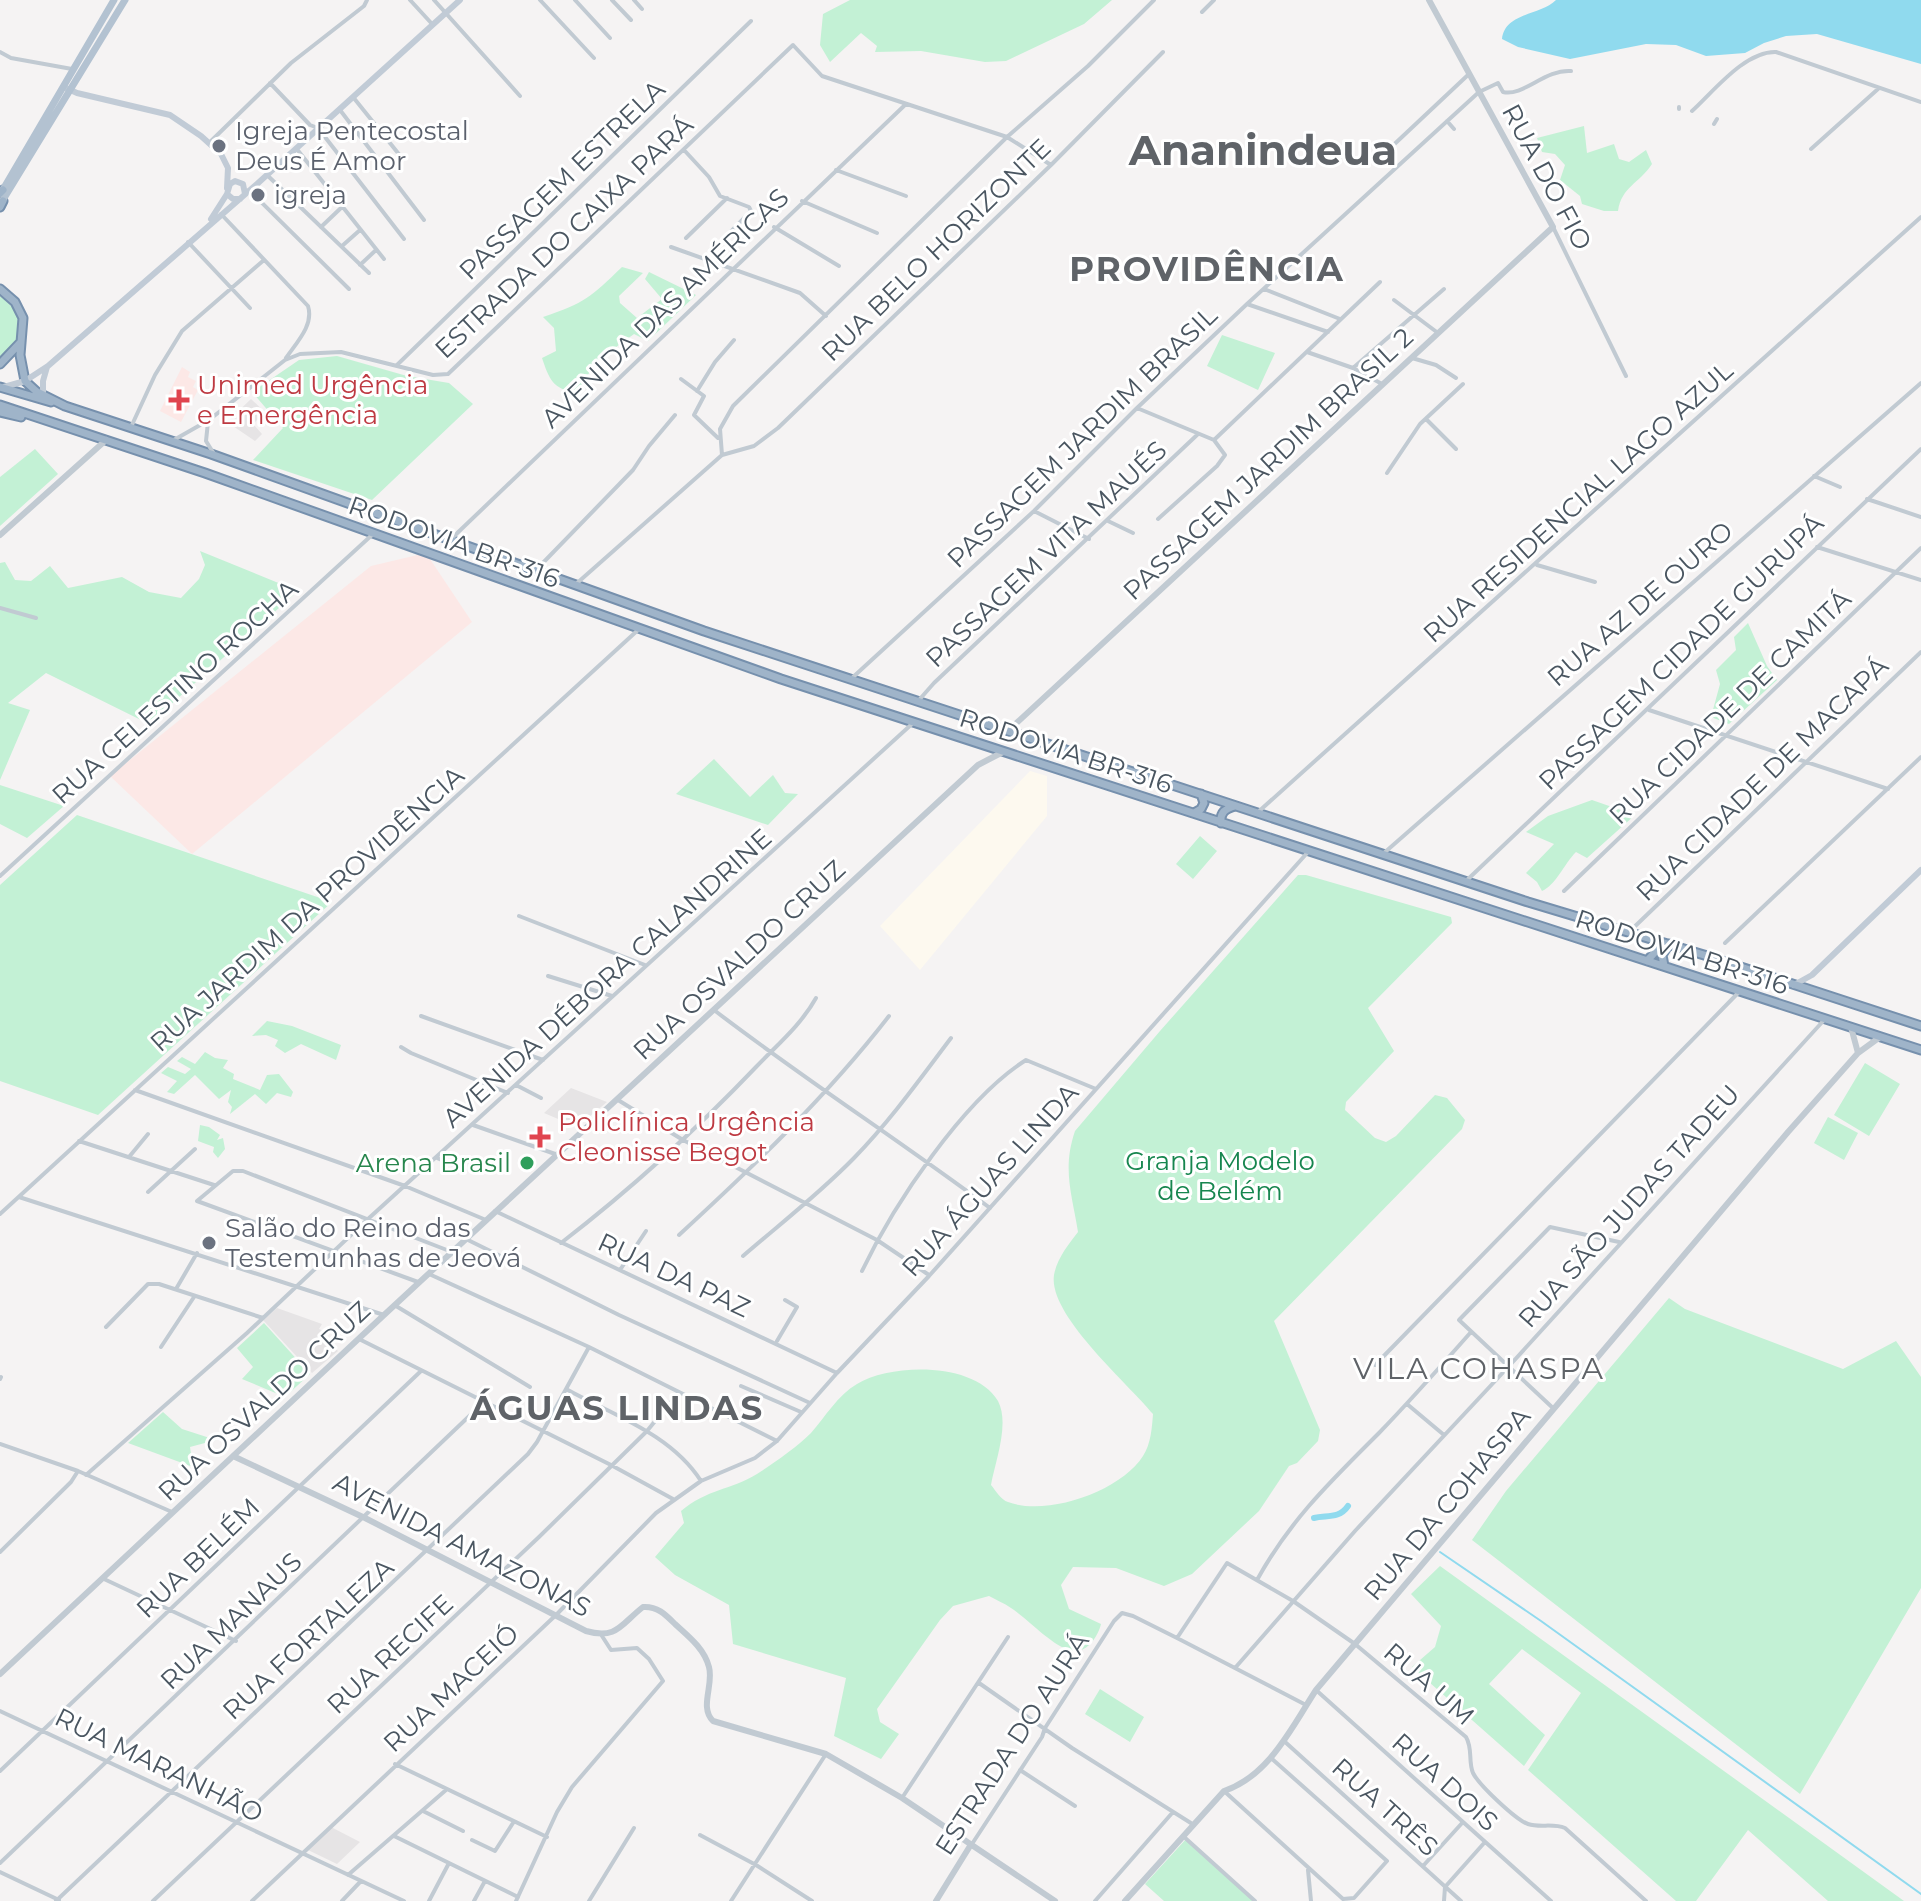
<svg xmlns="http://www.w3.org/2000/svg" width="1921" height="1901" font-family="Montserrat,sans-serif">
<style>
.commercial{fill:#fdf9ef}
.education{fill:#e6e4e5}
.medical{fill:#fce8e6}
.green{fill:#c3f1d5}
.water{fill:#90daee}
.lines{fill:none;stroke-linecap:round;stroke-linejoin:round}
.stream{stroke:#90daee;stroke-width:2}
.canal{stroke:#90daee;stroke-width:6}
.trunk-casing{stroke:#7690ad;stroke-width:11}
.minor{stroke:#c1cad2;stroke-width:4}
.tertiary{stroke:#c1cad2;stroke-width:6}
.secondary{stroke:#c1cbd6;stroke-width:6}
.primary{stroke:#b3c2d1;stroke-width:7}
.trunk{stroke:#9fb4c9;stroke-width:7}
.worship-dot{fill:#6b7280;stroke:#fff;stroke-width:3}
.health-dot{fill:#e0444e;stroke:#fff;stroke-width:3}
.leisure-dot{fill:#2e9e5b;stroke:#fff;stroke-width:3}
.labels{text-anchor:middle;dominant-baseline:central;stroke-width:6;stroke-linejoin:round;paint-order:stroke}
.worship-label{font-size:26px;fill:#5b616d;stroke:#fff;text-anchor:start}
.street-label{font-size:26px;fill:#4a5661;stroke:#fff}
.health-label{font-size:26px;fill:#be3a42;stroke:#fff;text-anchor:start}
.park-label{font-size:26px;fill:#17864f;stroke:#fff}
.leisure-label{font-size:26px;fill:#27864d;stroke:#fff;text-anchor:end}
.quarter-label{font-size:30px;letter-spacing:2px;fill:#5f6368;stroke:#fff}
.district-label{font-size:34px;font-weight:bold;letter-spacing:2px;fill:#5f6368;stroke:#fff}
.town-label{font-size:42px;font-weight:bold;fill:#5f6368;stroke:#fff}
</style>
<rect width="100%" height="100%" fill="#f5f3f3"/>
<path class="commercial" d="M1030,771L1047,776V816L920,970L880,926Z"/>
<path class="education" d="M251,399L265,412L253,424L262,434L255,441L227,422Z
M571,1088L607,1102L577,1127L544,1113Z
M277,1308L322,1324L319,1329L326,1332L324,1337L338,1351L312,1373L263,1320Z
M331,1827L360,1842L337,1864L308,1850Z"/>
<path class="medical" d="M182,367L190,372L188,377L196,381L193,387L198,390L181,422L160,411Z
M426,553L472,622L192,854L110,776L371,566Z"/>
<path class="green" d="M850,0H1112L1084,24L1006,61L985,62L921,51L875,52L877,46L861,33L830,62L820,45L823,14Z
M1584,126L1587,153L1614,144L1619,159L1629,162L1646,150L1652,164C1639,184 1622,186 1618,211H1604L1582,204L1580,196L1560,180L1565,165L1555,154L1542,152L1537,138Z
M622,267L643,273L619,296L620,303L637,318L662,299L645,279L649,272L696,295L648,341L634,334L597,361L576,393C553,389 549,379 542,358L556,351L554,328L543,317C585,303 591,297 622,267Z
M0,296C23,311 30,343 0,357Z
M1222,335L1275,353L1258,390L1207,366Z
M337,356L407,376L449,383L473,404L372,500L253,460L283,428L252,392L299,360Z
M35,449L58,474L0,526V477Z
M200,551L298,591L149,724L46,673L8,703L30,710L0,780V563L5,562L15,580L31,581L50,566L68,588L122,577L149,592L181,598L199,579L205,565Z
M1748,623L1767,666L1777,680L1729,724L1711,717L1720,684L1716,670L1736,650L1734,637Z
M714,759L750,797L773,775L785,793L798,794L768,825L676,794Z
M0,785L64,806L27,838L0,824Z
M1592,800L1635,815L1587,858L1576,852C1564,864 1556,885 1542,891L1537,882L1526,873L1554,844L1526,832L1548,816Z
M77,815L332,902L98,1115L0,1081V885Z
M1200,836L1217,851L1193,879L1176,864Z
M1298,875H1306L1451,917L1452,923L1368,1008L1394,1051L1346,1102L1345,1110L1375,1138L1386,1142L1396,1136L1435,1095L1447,1098L1465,1120L1462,1129L1274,1321L1320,1430L1318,1441L1297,1463L1289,1466L1259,1511L1192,1574L1164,1586L1116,1568L1073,1567L1061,1585L1069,1609L1101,1624C1098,1636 1088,1653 1072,1651C1053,1647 1027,1618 1011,1608C1004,1603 996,1600 989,1596L953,1606L940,1620L877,1709L880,1722L899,1734L881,1759L834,1736L846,1678L733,1644L729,1605L675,1575L655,1557L684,1523L681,1511C707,1489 731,1490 757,1474C774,1463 797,1447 811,1433C825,1417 838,1395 857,1384C892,1363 975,1362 998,1401C1010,1424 995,1462 991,1485C996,1491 1001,1500 1008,1502C1047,1517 1121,1491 1143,1456C1151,1444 1152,1427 1153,1414C1128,1383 1048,1315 1054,1275C1057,1258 1069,1244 1078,1232C1072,1194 1062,1169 1075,1131L1160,1031Z
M267,1021L292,1026L341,1045L336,1060L301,1044L285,1053L275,1046L278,1040L266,1035L252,1036Z
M205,1052L215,1058L228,1060L223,1068L234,1074L233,1079L260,1090L267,1075L279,1074L293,1092L291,1097L277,1093L266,1104L255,1094L230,1114L232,1107L228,1102L231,1090L219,1099L195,1075L174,1094L167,1092L177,1081L161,1073L168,1067L185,1074L191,1069L177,1061L182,1057L195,1064Z
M1865,1063L1900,1084L1869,1136L1834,1115Z
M1828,1117L1858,1133L1844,1160L1814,1143Z
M200,1125L209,1127L220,1135L217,1140L223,1138L225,1149L218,1158L213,1152L214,1147L198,1141Z
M1669,1298L1685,1309L1843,1369L1896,1341L1921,1377V1588L1800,1794L1472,1540L1506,1491Z
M264,1323L310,1374L285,1397L242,1379L253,1367L237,1348Z
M163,1412L182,1429L216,1440L190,1447L193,1467L128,1443Z
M1440,1566L1904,1901H1828L1748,1830L1696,1901H1676L1528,1770L1581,1693L1522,1649L1489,1684L1545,1735L1524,1766L1412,1667L1435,1647L1441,1626L1411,1594Z
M1100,1689L1144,1717L1130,1742L1085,1714Z
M1187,1838L1256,1901H1164L1145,1884Z"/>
<path class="water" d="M1556,0H1921V64L1817,34L1786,36L1764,43L1745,53L1706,56L1676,45L1646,44L1570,59L1518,47L1502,39C1505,12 1540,16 1556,0Z"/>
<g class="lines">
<path class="stream" d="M1440,1552L1541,1621L1921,1894"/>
<path class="canal" d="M1314,1518C1327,1515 1339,1519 1348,1506"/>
<g class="trunk-casing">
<path id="trunk" d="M0,193L3,190
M0,207L3,201
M0,289L15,302L23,318L20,355L25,381L37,392L65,406L211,454L704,631L1528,902L1704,955L1921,1026
M0,364L20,343
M0,387L51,402
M0,405L205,473L781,679L1921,1050
M0,412L21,417
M1194,813L1201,809L1204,803L1201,794
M1221,823C1220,812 1225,809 1235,806
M1647,961L1656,951L1655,940
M1664,966L1662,955L1669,944"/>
</g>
<path class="minor" d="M410,0L433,25
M434,0L520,96
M540,0L594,58
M575,0L610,38
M612,0L631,20
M634,0L642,9
M1202,12L1214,0
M0,52L11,58L72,69
M270,83L310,125L318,128L404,239
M353,97L402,158
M1679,109V107
M340,110L424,220
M1692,111C1714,91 1745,51 1776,52L1921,102
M1447,121L1454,129
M1714,124L1717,119
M209,143L291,63L364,6L367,0
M296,148L384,259
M1811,149L1878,89
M684,150L709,177L720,196L749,207L751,211L712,251
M1386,152L1469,74
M836,170L906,196
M267,175L369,273
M249,190L349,289
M802,201L877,233
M221,214L308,306C314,325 297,342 286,358
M321,227L342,207
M774,227L839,266
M1553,227L1626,376
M686,238L727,198
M188,242L250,308
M342,246L360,230
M671,247L800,293L826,316
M360,265L376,250
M1264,289L1340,319
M1394,300L1438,333
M1247,304L1328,332
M1307,352L1353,368L1382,384
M1412,358L1436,365L1456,378
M397,365L751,21
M1353,368L1444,289
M681,379L704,396L694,415L718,438
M697,391L715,362L734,340
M1137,408L1214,440L1225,455L1217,466L1158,519
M1426,419L1456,449
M208,422L206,441L214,454
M131,427L155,375L182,331L264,260
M1214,440L1380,282
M172,441L209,420L285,360L300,354L341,352L433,375L448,374L793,45L822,76L1007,137L1051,165
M722,455L720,429L733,406L1007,137L1088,66L1154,0
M1387,473L1420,424L1463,384
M1814,476L1840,487
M1867,499L1921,517
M1034,511L1089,539
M1108,521L1133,533
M451,539L906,104
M1817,547L1921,580
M1537,565L1595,582
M536,570L633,470L649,446L675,415
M576,584L722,455L754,446L778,428L1051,165L1163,52
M0,608L36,618
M852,678L1034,511L1137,408L1247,304L1479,92L1498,83L1503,92C1523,97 1545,69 1571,71
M919,700L934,683L1197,435
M1649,710L1888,789
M1257,813L1921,217
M1384,853L1921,383
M0,876L373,534
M1466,881L1921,449
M1564,891L1921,548
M519,916L645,965
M1629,932L1921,652
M1725,943L1921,757
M548,976L612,996
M714,1010C804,1079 899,1140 990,1208
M421,1016L543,1060
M401,1047L411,1053L508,1093
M516,1085L541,1098
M135,1090L405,1186L486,1220
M618,1100L683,1140L877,1240L929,1275
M473,1125L558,1155
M79,1141L214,1185
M129,1157L148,1134
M437,1158L465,1170
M148,1192L195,1149
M19,1197L384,1315
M495,1211L837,1373
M0,1214L638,630
M679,1235C753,1167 827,1096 889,1016
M466,1239L619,1315L810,1403
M561,1243C631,1189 695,1131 756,1067C777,1045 801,1025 816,998
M743,1256C780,1224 819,1194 854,1158C890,1121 920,1079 951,1038
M620,1270L646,1231
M862,1271C894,1204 963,1100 1026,1060L1096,1089
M429,1274L589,1347L777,1441
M418,1282L197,1201L233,1171H243L452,1252
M176,1289L197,1253
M396,1306L530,1387
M106,1327L148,1284H159L263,1318
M359,1339L611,1465L673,1499
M777,1341L797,1307L785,1300
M161,1347L194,1297
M1375,1365L1739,992
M0,1379L1,1377
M741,1386L801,1412
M566,1389C613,1415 671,1434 701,1481
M1407,1404L1444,1435
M1554,1409L1459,1320L1550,1227L1619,1242
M0,1444L78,1471L172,1512
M86,1475L247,1333L368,1219L913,723
M0,1552L71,1482L78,1471
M104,1579L236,1641
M1257,1580C1290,1520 1331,1481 1379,1433C1411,1400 1441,1366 1471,1332
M1177,1638L1227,1563L1293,1601L1355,1644L1466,1737C1473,1749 1468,1761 1473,1773C1479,1785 1516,1820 1528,1824C1540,1828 1553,1823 1565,1828L1646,1901
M1235,1668L1355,1531L1510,1365L1825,1019
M979,1683L1072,1748L1194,1825
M1316,1690L1551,1901
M0,1711L404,1901
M1284,1741L1461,1901
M395,1764L547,1837
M1020,1770L1075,1806
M0,1771L421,1371
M1224,1791L1343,1899L1354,1898L1387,1861L1271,1758
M902,1798L1008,1637
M423,1811L463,1831
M700,1835L756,1865L812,1901
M394,1836L518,1897
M1183,1836L1255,1901
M472,1840L495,1851L513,1823
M972,1844L1042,1737L1045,1728L1114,1621L1122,1613L1133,1616L1177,1638L1306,1705
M0,1863L484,1402
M1423,1866L1463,1822
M1308,1870L1311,1901
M0,1872L59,1900
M348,1875L446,1790
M56,1901L528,1454L537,1442L589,1347
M153,1901L539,1537L647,1431L679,1392
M252,1901L556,1615L656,1513L701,1481L755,1458L777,1441L837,1373L929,1276L1308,852
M342,1901L361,1881
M429,1901L449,1863
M474,1901L485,1881
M516,1901L557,1812L572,1787L663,1681L649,1659L637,1648L611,1650L602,1636
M589,1901L634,1828
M731,1901L826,1754
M1095,1901L1173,1812
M1444,1901L1445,1887L1485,1842"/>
<path class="tertiary" d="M0,535L106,440
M1009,730L1553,227L1429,0
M1851,1027L1858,1053
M233,1456L365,1518L586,1631C617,1640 621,1624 643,1607C657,1606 665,1614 675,1624C688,1636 704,1648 709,1667C714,1685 699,1707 713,1721L826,1754L902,1798L1055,1901
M0,1674L384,1315L978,765L1003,752
M936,1901L970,1846
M1125,1901L1224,1791C1269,1776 1292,1727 1316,1690L1788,1132L1858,1053L1880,1037"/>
<path class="secondary" d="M66,88L77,93L170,115L201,136L221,154L228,168L227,188
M240,199H233L227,194L230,184L235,181L243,184L245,194
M211,219L227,194
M4,387L25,381L48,366L257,184L460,0
M43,394V381L47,367
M1794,985L1812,975L1921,870"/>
<path class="primary" d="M1,193L114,0
M1,203L125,0"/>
<use href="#trunk" class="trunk"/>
</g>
<g class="worship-dot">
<circle cx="219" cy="146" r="8"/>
<circle cx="258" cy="195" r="8"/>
<circle cx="209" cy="1243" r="8"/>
</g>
<g class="health-dot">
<path d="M175 388h8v8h8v8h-8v8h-8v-8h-8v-8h8z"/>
<path d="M536 1125h8v8h8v8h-8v8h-8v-8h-8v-8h8z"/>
</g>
<circle class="leisure-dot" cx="527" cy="1163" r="8"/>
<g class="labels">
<g class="worship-label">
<text x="235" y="131">Igreja Pentecostal<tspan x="235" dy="30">Deus É Amor</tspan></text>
<text x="274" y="195">igreja</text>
<text x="225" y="1228">Salão do Reino das<tspan x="225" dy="30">Testemunhas de Jeová</tspan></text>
</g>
<g class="street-label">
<text transform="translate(1547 177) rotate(62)">RUA DO FIO</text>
<text transform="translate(562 180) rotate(-44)">PASSAGEM ESTRELA</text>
<text transform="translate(564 237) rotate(-43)">ESTRADA DO CAIXA PARÁ</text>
<text transform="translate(936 250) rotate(-44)">RUA BELO HORIZONTE</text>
<text transform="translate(665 308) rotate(-44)">AVENIDA DAS AMÉRICAS</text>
<text transform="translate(1082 437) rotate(-44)">PASSAGEM JARDIM BRASIL</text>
<text transform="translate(1268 464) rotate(-43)">PASSAGEM JARDIM BRASIL 2</text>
<text transform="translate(1578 502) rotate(-42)">RUA RESIDENCIAL LAGO AZUL</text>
<text transform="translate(454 542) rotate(20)">RODOVIA BR-316</text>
<text transform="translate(1046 554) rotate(-43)">PASSAGEM VITA MAUÉS</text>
<text transform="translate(1640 604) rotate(-41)">RUA AZ DE OURO</text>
<text transform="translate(1681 652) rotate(-44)">PASSAGEM CIDADE GURUPÁ</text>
<text transform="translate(175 692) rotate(-42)">RUA CELESTINO ROCHA</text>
<text transform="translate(1730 707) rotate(-44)">RUA CIDADE DE CAMITÁ</text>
<text transform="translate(1066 751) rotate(18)">RODOVIA BR-316</text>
<text transform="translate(1762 779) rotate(-44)">RUA CIDADE DE MACAPÁ</text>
<text transform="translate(307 909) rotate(-42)">RUA JARDIM DA PROVIDÊNCIA</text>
<text transform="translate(1682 952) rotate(18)">RODOVIA BR-316</text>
<text transform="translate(739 960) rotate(-43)">RUA OSVALDO CRUZ</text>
<text transform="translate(607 978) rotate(-42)">AVENIDA DÉBORA CALANDRINE</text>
<text transform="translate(990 1180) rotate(-48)">RUA ÁGUAS LINDA</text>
<text transform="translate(1629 1206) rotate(-48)">RUA SÃO JUDAS TADEU</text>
<text transform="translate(674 1275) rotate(25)">RUA DA PAZ</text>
<text transform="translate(264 1401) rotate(-43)">RUA OSVALDO CRUZ</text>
<text transform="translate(1447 1504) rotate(-50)">RUA DA COHASPA</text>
<text transform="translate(462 1545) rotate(27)">AVENIDA AMAZONAS</text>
<text transform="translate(198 1558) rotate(-44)">RUA BELÉM</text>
<text transform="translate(231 1621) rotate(-44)">RUA MANAUS</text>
<text transform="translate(308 1639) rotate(-43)">RUA FORTALEZA</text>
<text transform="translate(390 1654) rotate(-43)">RUA RECIFE</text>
<text transform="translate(1429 1684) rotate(41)">RUA UM</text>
<text transform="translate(451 1688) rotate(-43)">RUA MACEIÓ</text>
<text transform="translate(1012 1744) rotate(-57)">ESTRADA DO AURÁ</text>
<text transform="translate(159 1765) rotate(26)">RUA MARANHÃO</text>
<text transform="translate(1445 1782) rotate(42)">RUA DOIS</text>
<text transform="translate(1385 1807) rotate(42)">RUA TRÊS</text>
</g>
<g class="health-label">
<text x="197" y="385">Unimed Urgência<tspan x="197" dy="30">e Emergência</tspan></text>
<text x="558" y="1122">Policlínica Urgência<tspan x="558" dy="30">Cleonisse Begot</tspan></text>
</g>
<g class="park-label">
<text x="1220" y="1161">Granja Modelo<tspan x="1220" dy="30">de Belém</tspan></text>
</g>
<g class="leisure-label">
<text x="511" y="1163">Arena Brasil</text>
</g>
<g class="quarter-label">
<text x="1479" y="1368">VILA COHASPA</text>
</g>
<g class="district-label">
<text x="1207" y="269">PROVIDÊNCIA</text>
<text x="617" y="1408">ÁGUAS LINDAS</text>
</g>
<g class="town-label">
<text x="1263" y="150">Ananindeua</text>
</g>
</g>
</svg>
